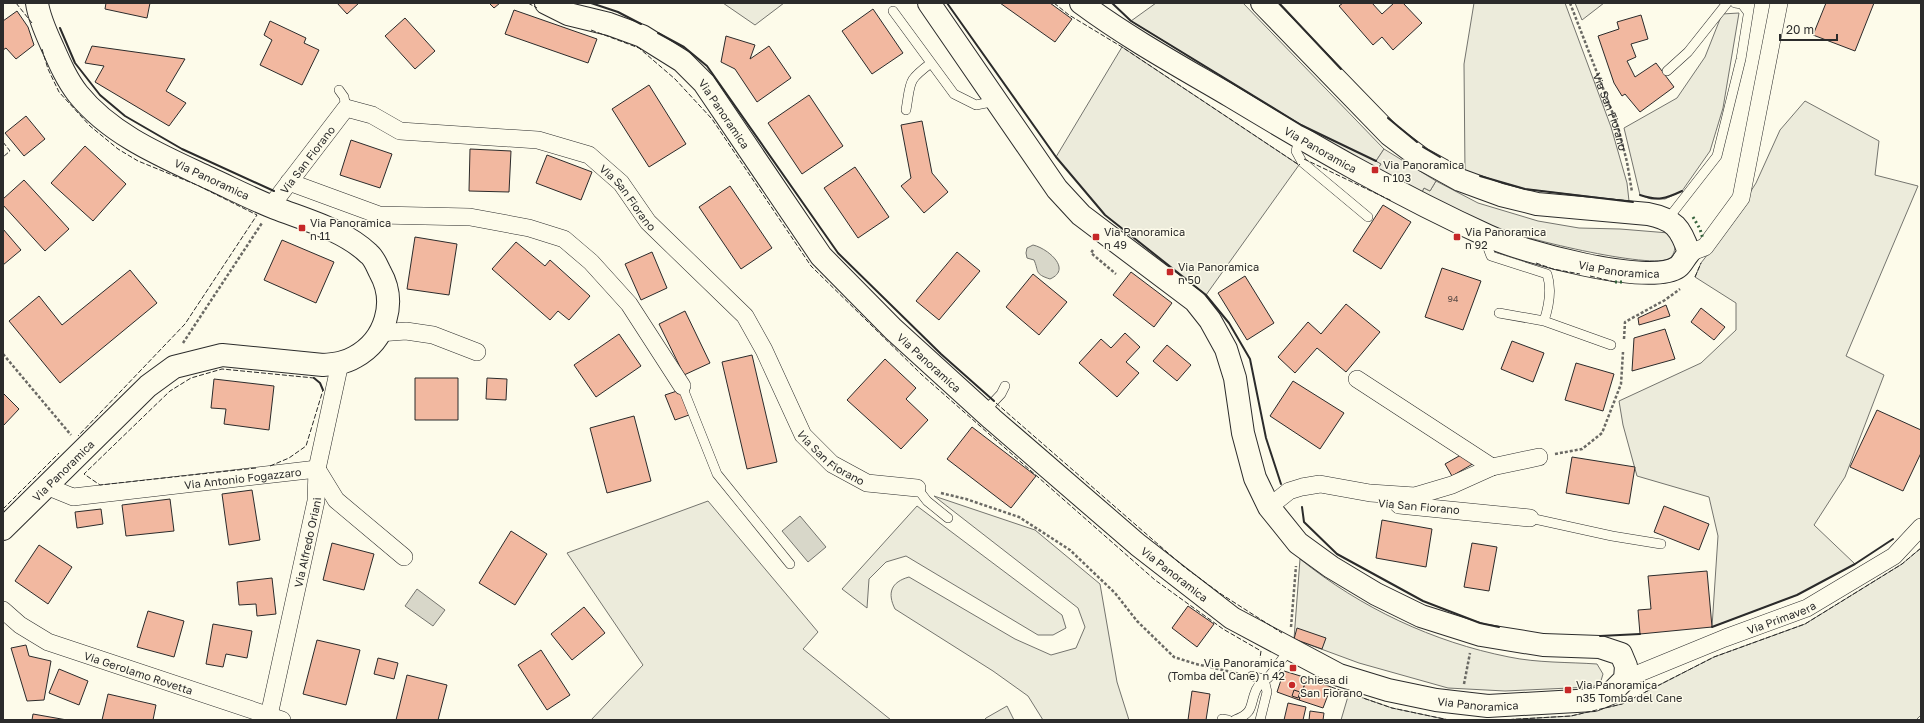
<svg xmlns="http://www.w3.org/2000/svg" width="1924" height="723" font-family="'Golos Text',sans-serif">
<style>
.green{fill:#ecebdb;stroke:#74746e}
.parking{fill:#eceadb;stroke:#74746e}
.water{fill:#d8d7c9;stroke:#74746e}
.building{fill:#f2b8a0;stroke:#2b2b2b}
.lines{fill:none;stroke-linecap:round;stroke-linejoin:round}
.lane-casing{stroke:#2b2b2b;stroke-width:10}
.street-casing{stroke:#2b2b2b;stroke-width:18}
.secondary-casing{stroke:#2b2b2b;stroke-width:24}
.path{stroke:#6a6964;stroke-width:2.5;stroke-dasharray:3 2;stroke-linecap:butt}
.lane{stroke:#fdfbea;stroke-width:9}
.street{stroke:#fdfbea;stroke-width:17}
.secondary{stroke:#fdfbea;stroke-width:22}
.hedge{stroke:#34623c;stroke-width:3;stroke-dasharray:2 3;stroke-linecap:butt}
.fence{stroke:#2b2b2b;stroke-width:1;stroke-dasharray:5 2;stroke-linecap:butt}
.wall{stroke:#2b2b2b;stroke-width:2}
.poi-dot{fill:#c62828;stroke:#fdfbea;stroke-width:1.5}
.labels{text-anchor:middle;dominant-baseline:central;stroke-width:3;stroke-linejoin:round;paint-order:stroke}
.number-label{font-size:9px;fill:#5d4e48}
.street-label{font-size:11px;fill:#2b2b2b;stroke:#fdfbea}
.poi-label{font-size:11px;fill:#2b2b2b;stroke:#fdfbea;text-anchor:start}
</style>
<rect width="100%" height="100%" fill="#fdfbea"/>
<path class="green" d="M723,3H784L755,25Z
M1156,3H1243L1384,149L1376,161L1381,164L1378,169L1320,140L1301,125L1131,21Z
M1474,3H1565L1611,127L1627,183L1629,201L1525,189L1465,172L1464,64Z
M1575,3H1604L1582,20Z
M1739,13L1723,108L1710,151L1682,191L1665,199H1651L1640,195L1624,128L1677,98L1705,57L1722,14Z
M1122,47L1299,165L1206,295L1105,215L1056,157Z
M1805,101L1879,141L1875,175L1918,186L1846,356L1884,375L1845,477L1814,525L1855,564L1797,595L1712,627L1718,536L1709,497L1637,476L1623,425L1619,401L1701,363L1736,330V303L1695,277L1701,263L1725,232L1756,183L1780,130Z
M1436,181L1478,203L1538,221L1579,228L1620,229L1669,233L1676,241C1675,247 1675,254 1670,258C1654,271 1513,236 1491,226C1467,217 1444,205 1421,194L1424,188L1430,191Z
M934,496L1035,530L1100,584L1117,682L1129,720H1043L1028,696L993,671L895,609C887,593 891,582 909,577L1015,639L1051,655L1076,648L1085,627L1078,608Z
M708,501L818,632L803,649L891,720H591L643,665L567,553Z
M917,506L1062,615L1066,628L1053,635H1038L906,556L886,562L869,579L867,608L842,589Z
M1921,548V715L1916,720H1502L1571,716L1622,704L1714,657L1805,624L1902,564Z
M1300,559C1361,608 1433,642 1509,657C1538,663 1568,662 1597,664L1603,674L1600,684L1591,687L1505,691L1448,688L1359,663L1294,639Z
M1349,693L1392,708L1449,720H1341Z
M1007,706L1014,720H984L986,718Z"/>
<path class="parking" d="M1384,149L1436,181L1430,191L1424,188L1421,194L1378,169L1381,164L1376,161Z"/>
<path class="water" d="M1033,245C1047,248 1073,269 1050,279C1034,274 1039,271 1034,260L1027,258L1026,253L1027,248Z
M800,516L826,547L808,562L782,531Z
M417,589L445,610L433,626L405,606Z"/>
<path class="building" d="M106,3H150L147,18L105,9Z
M337,3H359L347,14Z
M489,3H500L494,8Z
M1000,3H1050L1072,19L1055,42Z
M1343,3H1372L1382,14L1394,3H1403L1422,23L1393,50L1382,37L1373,45L1339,6Z
M1826,3H1874L1855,51L1813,35Z
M873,9L903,53L872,74L842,31Z
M514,10L597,39L588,63L505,34Z
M17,11L28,27L34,45L16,59L6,48L3,50V21Z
M1641,15L1648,39L1631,44L1636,57L1627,61L1635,77L1656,63L1674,87L1640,112L1625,94L1622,96L1614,83L1598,36L1619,29L1617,22Z
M405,18L435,51L415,69L385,36Z
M270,21L306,38L304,43L319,50L302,85L260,65L272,40L264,35Z
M726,36L755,45L750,59L769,46L791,78L757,102L735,69L721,62Z
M92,46L185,59L166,91L186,103L169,126L95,82L104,66L85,63Z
M649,85L686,144L649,167L612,109Z
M809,95L843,146L802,174L768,123Z
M26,116L45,139L24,156L5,133Z
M922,121L932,173L948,192L924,213L901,186L911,178L901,125Z
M351,140L392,154L380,188L340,175Z
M85,146L126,184L93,221L51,183Z
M470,149L511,151L509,192L469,191Z
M547,155L592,172L581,200L536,183Z
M855,167L889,217L858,238L824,188Z
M24,180L69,229L45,251L3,205V199Z
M730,186L772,248L741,269L699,207Z
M1383,205L1411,222L1381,269L1353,251Z
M3,229L21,250L3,265Z
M415,237L457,244L449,295L407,289Z
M282,240L334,262L316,303L264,280Z
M516,242L545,266L550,260L590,296L569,320L558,311L550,320L492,269Z
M652,252L667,288L641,300L625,264Z
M957,252L980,271L939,320L916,301Z
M1442,268L1481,281L1463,330L1425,317Z
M130,270L157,303L60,383L9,321L39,296L62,325Z
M1131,272L1172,303L1154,327L1113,295Z
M1033,274L1067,302L1039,335L1006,307Z
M1245,276L1274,323L1247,340L1218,293Z
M1346,304L1380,332L1346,372L1317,348L1295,373L1278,357L1308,322L1321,334Z
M1666,305L1670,316L1639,325L1638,318Z
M1701,308L1725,327L1714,340L1691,322Z
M685,311L710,363L684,375L659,324Z
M1665,329L1675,359L1632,371L1634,338Z
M1125,333L1140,347L1126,362L1139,373L1117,397L1079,363L1101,339L1111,348Z
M619,334L641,366L596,397L574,365Z
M1512,341L1544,353L1533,382L1501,369Z
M1167,345L1191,365L1177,381L1153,361Z
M752,355L777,462L747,469L722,362Z
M885,359L916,388L906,399L928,420L901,449L847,400Z
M1576,363L1614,374L1603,411L1565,400Z
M415,378H458V420H415Z
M487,378L507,379L506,400L486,399Z
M214,379L274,386L269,430L224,424L226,409L211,408Z
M1293,381L1344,413L1320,449L1270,416Z
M680,390L689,415L675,420L665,395Z
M3,393L19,409L3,426Z
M1877,410L1921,430V453L1903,491L1850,467Z
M634,416L651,481L607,493L590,428Z
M972,427L1036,476L1011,508L947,459Z
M1466,452L1476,462L1452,476L1445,464Z
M1572,457L1635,467L1629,504L1566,493Z
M252,490L260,540L229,545L222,494Z
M170,499L174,531L126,536L122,505Z
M1664,506L1709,524L1699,550L1654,532Z
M101,509L103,524L77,528L75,512Z
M1382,520L1432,529L1426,567L1376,558Z
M511,531L547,554L515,605L479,583Z
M332,543L374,554L364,590L323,580Z
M1472,543L1497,547L1489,591L1464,587Z
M39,545L72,567L48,604L15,581Z
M1707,571L1712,627L1640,634L1638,610L1651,609L1648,576Z
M272,578L276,614L257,616L256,604L239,605L237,582Z
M1188,606L1214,624L1197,647L1172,628Z
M584,607L605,633L572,660L551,634Z
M148,611L184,621L174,657L137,647Z
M213,624L252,631L247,658L226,654L223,667L206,664Z
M1297,628L1326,638L1322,649L1294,639Z
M317,640L360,650L346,705L303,694Z
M26,645L29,656L51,661L44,700L27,701L11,648Z
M541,650L570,695L547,710L518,665Z
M378,658L398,663L394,679L374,674Z
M59,669L88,681L79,705L49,693Z
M1284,671L1307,678L1299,700L1277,692Z
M407,675L447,685L438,720H396Z
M1307,678L1331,687L1323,708L1299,700Z
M1294,690L1300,692L1298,698L1292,696Z
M1192,691L1210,694L1206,720H1188Z
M108,694L156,705L153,720H102Z
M1288,703L1306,707L1303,720H1284Z
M1310,711L1324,713L1323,720H1309Z
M33,714L67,720H32Z"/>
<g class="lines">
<g class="lane-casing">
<path id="lane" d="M1735,3L1742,4L1748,12
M893,11L954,94L976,105L996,101
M1667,71L1688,52L1727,3
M339,90L344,97L346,108
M906,110C911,81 907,81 931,63
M1300,137L1296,151L1302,162L1368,217
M1667,220L1717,156L1741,59L1750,3
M1489,237L1488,248L1491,256L1547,274C1552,289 1549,306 1544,321
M1499,313L1544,321L1611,345
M682,386L717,474L790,564
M984,412L1001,394L1005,386
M917,488L927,501L948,518
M1530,518L1612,536L1661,544
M1252,676L1264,679L1268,678L1289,650
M1222,719L1228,720
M1235,720C1255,712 1249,706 1256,690C1258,686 1261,682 1264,679
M1260,720L1267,692L1264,679"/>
</g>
<g class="street-casing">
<g id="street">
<path d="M289,182L379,215L470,217L529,228L564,239L591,262L629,304L682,386"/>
<path id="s2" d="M271,206L346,108L372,115L400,131L538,140L589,155L621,183L648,222L745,316L764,350L803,435L832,464L867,483L917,488"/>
<path d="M1689,253L1705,247L1741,198L1779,3"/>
<path d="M379,333L406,331L433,335L477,352"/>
<path d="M1357,379L1492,467"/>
<path id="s3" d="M46,486L73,497L317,469L336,500L404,557"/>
<path d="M1399,505L1530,518"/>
<path d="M1269,507L1289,491L1302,487L1320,484L1370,493L1415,496L1452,485L1492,467L1539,457"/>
<path id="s4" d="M3,610L20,625L48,642L282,720"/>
<path id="s5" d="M1625,679L1725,638L1807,608L1894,556L1921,527"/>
<path id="s6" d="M268,720L316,501L317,469L340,363"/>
</g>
</g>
<g class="secondary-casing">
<g id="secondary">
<path id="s7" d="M546,3L568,14L609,24L642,36L682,61L704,83L821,256L893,329L992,419L1138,545L1232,618L1339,675L1388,690L1436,700L1488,706L1594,700L1611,693L1625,679L1626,666L1621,654L1600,647L1543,645L1481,635L1421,616L1376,594L1331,567L1298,543L1269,507L1255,478L1243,433L1235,378L1226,349L1210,320L1195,301L1081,215L1057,189L929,3"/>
<path id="s8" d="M1081,3C1128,38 1181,67 1232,97C1315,147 1400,196 1488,236C1520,251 1650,287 1678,267C1682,264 1685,257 1689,253C1681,228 1674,219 1648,214L1537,204L1501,195L1460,180L1422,159L1390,135L1262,3"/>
<path id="s9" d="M3,529L148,386L174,367L222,355L323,365C335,364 345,363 355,357C386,340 397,302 380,272C377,266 374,258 369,254C344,230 306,220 275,208C252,199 231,188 209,178C162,156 111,135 78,94C67,80 60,64 53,48C47,35 39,18 37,3"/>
</g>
</g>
<g class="path">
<path id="s1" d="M1570,3L1618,127L1627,162L1632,192"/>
<path d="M1093,250L1091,253L1116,274"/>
<path d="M1624,339L1625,322L1665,300L1680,289"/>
<path d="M183,343L262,223"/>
<path d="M3,354L71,435"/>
<path d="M1555,454L1582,449L1602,433L1621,384L1623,352"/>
<path d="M941,493L966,499L1019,517L1070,550L1115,593L1137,621L1174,657L1196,664L1240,674"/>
<path d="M1291,627L1296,566"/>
<path d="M1464,684L1470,653"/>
</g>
<use href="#lane" class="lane"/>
<use href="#street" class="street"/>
<use href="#secondary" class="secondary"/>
<path class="hedge" d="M1693,217L1700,229L1703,239
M1615,282H1622"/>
<path class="fence" d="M16,3L32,23
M528,3L537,8
M1054,3L1069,15L1122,47L1299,165L1300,164
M591,30L639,48L675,79L712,119L811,266L922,375L1155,580L1223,629L1261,651L1260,658
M42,49L48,69L59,92L90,126L118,149L138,161L197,185L257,215L185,324L78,436
M3,142L10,151L3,157
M1304,159L1392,201
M1536,263L1553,269L1580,274
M1590,276L1615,282
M1695,277L1701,263
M996,403L1183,566L1221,594L1282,633
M270,466L289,458L306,446L323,390
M256,468L100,485L84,474L170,391L191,378L222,369L314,378
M3,509L59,453
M1331,687L1392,708L1449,720
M1502,720L1571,716L1622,704L1714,657L1805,624L1902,564L1921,548"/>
<path class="wall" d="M591,3L618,12L641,24
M947,3L1056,157L1105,215L1206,295L1229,323L1250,359L1266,438L1281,484
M1112,3L1131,21L1301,125L1376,161
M1279,3L1341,69
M60,28L75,63L100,95L125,116L182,149L274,191
M658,33L684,47L707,66L838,253L941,354L994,401
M1388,118L1417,142
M1423,147L1440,157
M1480,176L1525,189L1633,202
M1640,195C1658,201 1665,199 1682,191
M314,378L320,383L323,390
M1302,507L1304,522L1337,554L1423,601L1480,623L1499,627
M1712,627L1797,595L1855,564L1893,539
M1600,636L1640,634"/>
</g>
<g class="poi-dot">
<rect x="1371" y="166" width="8" height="8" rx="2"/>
<rect x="298" y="224" width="8" height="8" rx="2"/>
<rect x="1092" y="233" width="8" height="8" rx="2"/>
<rect x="1453" y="233" width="8" height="8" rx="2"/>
<rect x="1166" y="268" width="8" height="8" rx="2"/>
<rect x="1289" y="664" width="8" height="8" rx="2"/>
<circle cx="1292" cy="685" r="4"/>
<rect x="1564" y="686" width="8" height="8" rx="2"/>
</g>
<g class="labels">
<g class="number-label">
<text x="1453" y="298">94</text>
</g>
<g class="street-label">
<text stroke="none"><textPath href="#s1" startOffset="116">Via San Fiorano</textPath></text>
<text stroke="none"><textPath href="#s7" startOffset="217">Via Panoramica</textPath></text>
<text stroke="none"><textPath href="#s8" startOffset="281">Via Panoramica</textPath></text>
<text stroke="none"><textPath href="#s2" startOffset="59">Via San Fiorano</textPath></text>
<text transform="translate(212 179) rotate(25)">Via Panoramica</text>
<text stroke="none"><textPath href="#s2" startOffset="432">Via San Fiorano</textPath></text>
<text stroke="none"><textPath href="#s8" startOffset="605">Via Panoramica</textPath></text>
<text stroke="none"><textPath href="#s7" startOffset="541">Via Panoramica</textPath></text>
<text stroke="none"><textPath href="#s2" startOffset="768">Via San Fiorano</textPath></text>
<text stroke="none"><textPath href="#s9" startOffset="84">Via Panoramica</textPath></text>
<text stroke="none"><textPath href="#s3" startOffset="200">Via Antonio Fogazzaro</textPath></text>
<text transform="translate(1419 506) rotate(5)">Via San Fiorano</text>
<text stroke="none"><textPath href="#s6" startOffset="182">Via Alfredo Oriani</textPath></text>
<text stroke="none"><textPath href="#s7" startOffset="865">Via Panoramica</textPath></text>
<text stroke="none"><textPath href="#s5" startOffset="168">Via Primavera</textPath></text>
<text stroke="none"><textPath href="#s4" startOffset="151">Via Gerolamo Rovetta</textPath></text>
<text stroke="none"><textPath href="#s7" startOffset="1201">Via Panoramica</textPath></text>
</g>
<g class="poi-label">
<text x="1383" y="164">Via Panoramica<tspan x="1383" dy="13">n 103</tspan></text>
<text x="310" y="222">Via Panoramica<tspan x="310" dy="13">n 11</tspan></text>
<text x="1104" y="231">Via Panoramica<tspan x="1104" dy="13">n 49</tspan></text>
<text x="1465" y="231">Via Panoramica<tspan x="1465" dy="13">n 92</tspan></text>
<text x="1178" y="266">Via Panoramica<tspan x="1178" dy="13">n 50</tspan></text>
<text x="1285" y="662" text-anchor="end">Via Panoramica<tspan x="1285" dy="13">(Tomba del Cane) n 42</tspan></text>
<text x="1300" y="679">Chiesa di<tspan x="1300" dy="13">San Fiorano</tspan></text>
<text x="1576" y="684">Via Panoramica<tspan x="1576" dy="13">n35 Tomba del Cane</tspan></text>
</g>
</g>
<rect width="1924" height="723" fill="none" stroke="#2b2b2b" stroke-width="8"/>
<path d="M1780 34v6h57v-6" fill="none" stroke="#2b2b2b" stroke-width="2"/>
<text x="1786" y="34" font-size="12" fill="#2b2b2b" stroke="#fdfbea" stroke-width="3" paint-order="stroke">20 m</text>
</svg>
